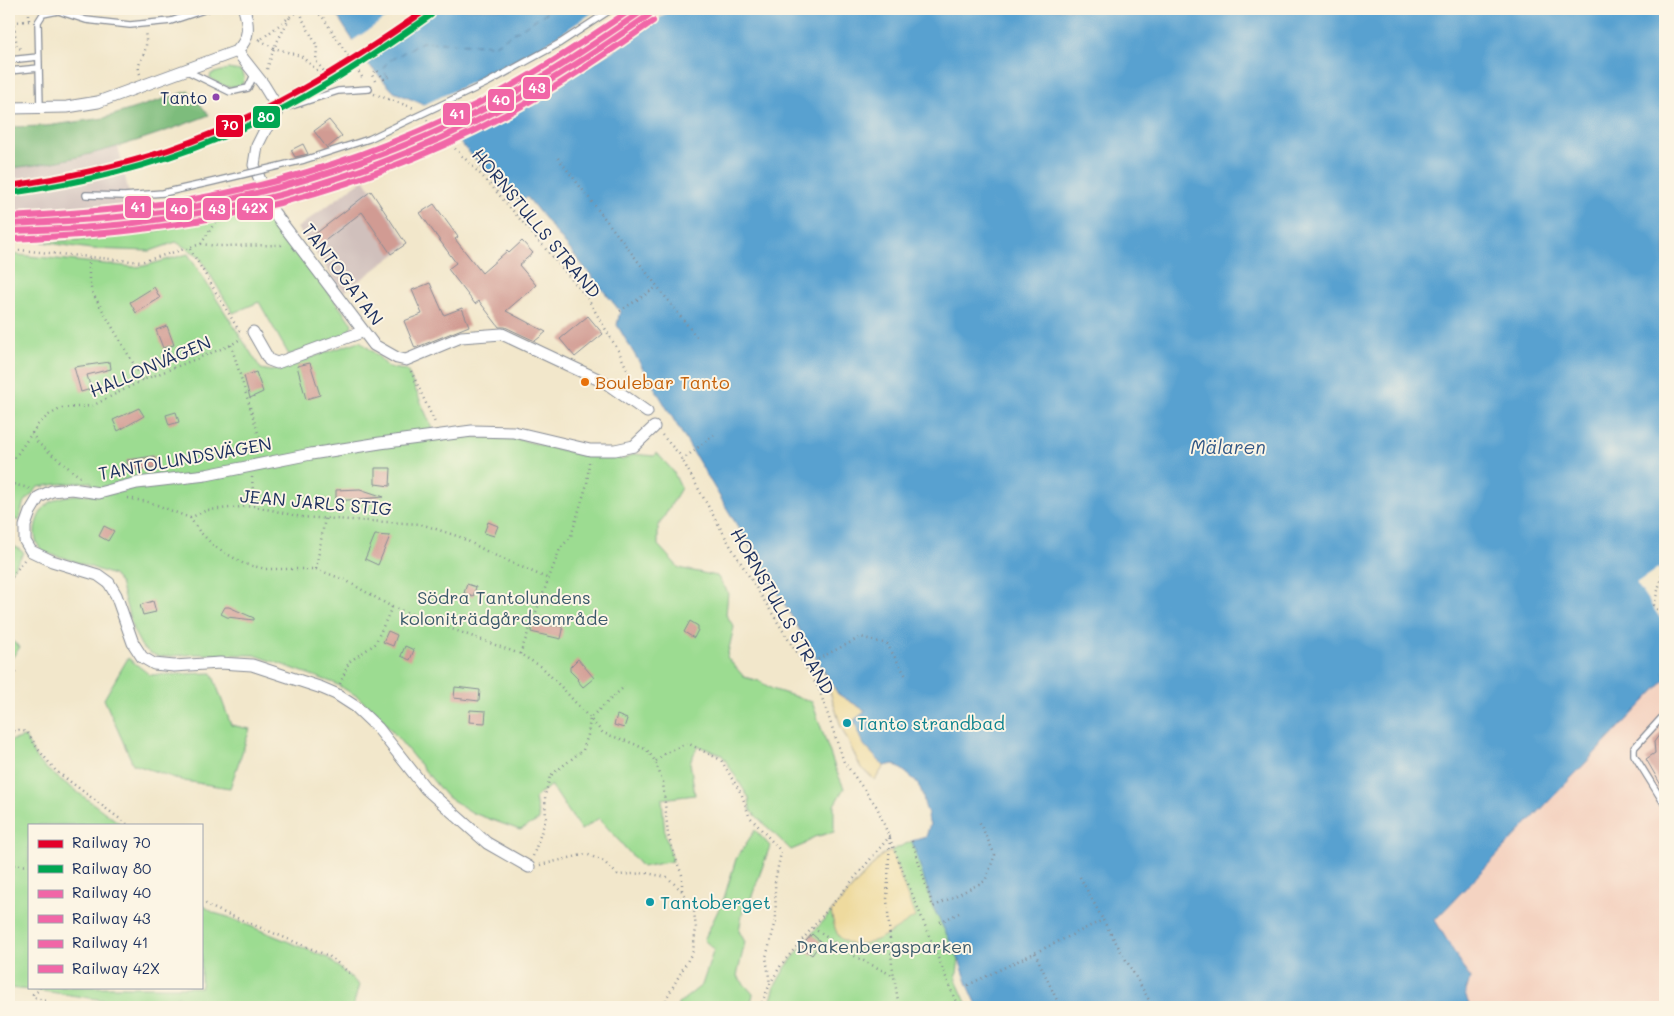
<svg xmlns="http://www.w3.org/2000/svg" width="1674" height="1016" font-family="Mali,sans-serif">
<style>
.built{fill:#f4d3c1}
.industrial{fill:#d0c0bc}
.green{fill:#9cdc91;stroke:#5c8678}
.forest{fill:#7dbc7b;stroke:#4c766c}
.sand{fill:#eeda9e;stroke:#84847e}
.water{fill:#59a1d0;stroke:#3a6897}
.pier{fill:#f2e7cb}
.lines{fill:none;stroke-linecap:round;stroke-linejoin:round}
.ferry{stroke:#315786;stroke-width:1;stroke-dasharray:6 5;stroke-linecap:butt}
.building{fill:#d19b93}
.lane-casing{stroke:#868b94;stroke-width:8}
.street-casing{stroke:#868b94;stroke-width:13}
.path{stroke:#868b94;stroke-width:2.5;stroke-dasharray:1 4;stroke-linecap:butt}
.lane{stroke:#fff;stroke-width:5.5}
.street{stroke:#fff;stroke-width:11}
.lane-bridge-casing{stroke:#868b94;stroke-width:8;stroke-linecap:butt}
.path-bridge{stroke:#868b94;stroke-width:2.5;stroke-dasharray:1 4;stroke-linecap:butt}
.lane-bridge{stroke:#fff;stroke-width:5.5}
.rail-1-casing{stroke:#fcf5e5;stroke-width:10}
.rail-2-casing{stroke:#fcf5e5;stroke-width:10}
.rail-3-casing{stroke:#fcf5e5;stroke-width:10}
.rail-4-casing{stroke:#fcf5e5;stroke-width:10}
.rail-5-casing{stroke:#fcf5e5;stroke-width:10}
.rail-6-casing{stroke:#fcf5e5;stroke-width:10}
.rail-1{stroke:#e4002b;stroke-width:6}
.rail-2{stroke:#00a651;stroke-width:6}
.rail-3{stroke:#f166a7;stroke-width:6}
.rail-4{stroke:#f166a7;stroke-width:6}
.rail-5{stroke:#f166a7;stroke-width:6}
.rail-6{stroke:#f166a7;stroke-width:6}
.bus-dot{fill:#8e44ad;stroke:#fcf5e5;stroke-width:2}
.food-dot{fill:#e8710a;stroke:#fcf5e5;stroke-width:2}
.culture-dot{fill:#0f9aa8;stroke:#fcf5e5;stroke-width:2}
.labels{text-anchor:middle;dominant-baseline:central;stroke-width:4;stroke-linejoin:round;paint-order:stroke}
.bus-label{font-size:17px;fill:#1b2f5e;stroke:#fcf5e5;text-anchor:end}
.street-label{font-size:18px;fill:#1b2f5e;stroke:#fcf5e5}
.food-label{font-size:18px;fill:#c56008;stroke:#fcf5e5;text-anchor:start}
.park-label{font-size:18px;fill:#3b5a6b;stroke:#fcf5e5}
.culture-label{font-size:18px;fill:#0d838f;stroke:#fcf5e5;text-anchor:start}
.water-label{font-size:19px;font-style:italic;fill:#315786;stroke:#fcf5e5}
.line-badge{stroke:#fcf5e5;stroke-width:2}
.badge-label{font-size:14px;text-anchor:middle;font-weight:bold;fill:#fff}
</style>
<rect width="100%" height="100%" fill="#fcf5e5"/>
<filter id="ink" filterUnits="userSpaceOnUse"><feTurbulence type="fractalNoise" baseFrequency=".02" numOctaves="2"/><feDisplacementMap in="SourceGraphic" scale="10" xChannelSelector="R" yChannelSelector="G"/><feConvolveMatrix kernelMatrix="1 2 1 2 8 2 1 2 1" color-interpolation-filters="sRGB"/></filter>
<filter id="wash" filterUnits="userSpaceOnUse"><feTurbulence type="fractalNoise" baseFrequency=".0096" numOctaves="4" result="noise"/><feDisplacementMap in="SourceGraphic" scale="20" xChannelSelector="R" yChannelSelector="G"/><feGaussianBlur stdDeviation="1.12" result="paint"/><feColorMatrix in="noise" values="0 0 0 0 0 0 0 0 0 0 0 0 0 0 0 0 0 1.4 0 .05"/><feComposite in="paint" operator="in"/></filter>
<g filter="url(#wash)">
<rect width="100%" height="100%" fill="#f2e7cb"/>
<path class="built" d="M1665,680V1007H1470L1435,921Z"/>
<path class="industrial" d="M118,146L136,224L53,230H9V168L76,158Z
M364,179L409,244L344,292L297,228Z"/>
<path class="green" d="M228,69L241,71L244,78L243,83C232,91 220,85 210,78L211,74Z
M267,209L352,324L348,334L289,355L259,302L233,313L199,256L176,242L150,251L91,249L42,242L99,239L150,232Z
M9,254L134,267L144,266L188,254L261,369L271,371L360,341L378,356L389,368L407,370L432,428L439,438L477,437L517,439L586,456H614L622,460L634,454L654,456L657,453L673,471L681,488L658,527V545L679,568L717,576L728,592L726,615L734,627L727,657L744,677L759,681L772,689L812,702L836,770L844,788L834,805V832L814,837L803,845L791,850L750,810L749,798L722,755L698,746L690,762L695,795L662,799L665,835L673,861L642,867L599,818L581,830L551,785L535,798L539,820L520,830L473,813L446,796L382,719L357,696L334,683L255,655L197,654L160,657L150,653L142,647L133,630L120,583L113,575C96,569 79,563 62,557C56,556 48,554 43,551C28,540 36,510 51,502C64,494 81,494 96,495L91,482L58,484L38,487L23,504L19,521L9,517Z
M9,542L24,553L9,574Z
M9,639L20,647L9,662Z
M128,658L150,675L212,673L231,725L250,729L230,788L184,781L133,764L104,699Z
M25,737L36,759L49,771L122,825H29V987H201V904L214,913L228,917L328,958L359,985L353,1007H190L179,996L155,1007H151L50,992L9,988V741Z
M755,830L770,846L752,896L743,909L739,931L745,942L737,976L753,994L750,1007H677L678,1004L702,985L714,949L704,940L724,898L736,859Z
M912,841L933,907L959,959L956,980L968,1007H769L775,986L785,968L810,936L882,855Z"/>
<path class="forest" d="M189,91L209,115C144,140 78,162 9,168V127L46,126L104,118Z"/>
<path class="sand" d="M823,669L838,694L866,711L864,745L884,766L875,780L861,768L841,727Z
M891,851L915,917C897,928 857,960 838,935C834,928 833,920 831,912L882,855Z"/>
<path class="water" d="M333,9H1665V680L1435,920L1470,979L1465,994L1470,1007H978L968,985L959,959L933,907L912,841L926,837L930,824L927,817L928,813C924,806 924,801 922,793C919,781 904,771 894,764L884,766L864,745L854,720L866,711L838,694L617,325L620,311L527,197L524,200L509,195L425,105L394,92L369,65L334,11Z"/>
<path class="pier" d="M399,9H437L363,60L352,41Z
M598,9H672L622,45L549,91L511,113L460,138L455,140L424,107L421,106L494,72L540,48Z
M1658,568L1661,572L1665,569V625L1636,583Z"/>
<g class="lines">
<path class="ferry" d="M388,78L383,69L387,62L422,42L495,45L552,9"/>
</g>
<g id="blocks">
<path class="building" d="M329,120L342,136L327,148L314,131Z
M303,144L308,154L295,157L291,150Z
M371,191L406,244L391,254L362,212L317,247L310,238Z
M434,204L458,237L455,239L482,273L507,251L509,253L522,241L533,253L519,265L536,285L506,311L546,332L535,341L505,327H499L479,301L475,304L448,269L456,263L420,213Z
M430,283L444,315L462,308L469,326L415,348L404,321L422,314L412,290Z
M154,287L160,298L136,313L130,302Z
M588,316L603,334L575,357L560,339Z
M167,326L174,345L163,348L156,330Z
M110,362L111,369L87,375L91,389L81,392L74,367Z
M310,363L320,395L306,399L297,366Z
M256,372L263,392L250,398L244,376Z
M139,408L144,416L118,431L113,420Z
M176,412L179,422L169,425L166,415Z
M154,456L157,468L128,470L127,460Z
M375,468H391L390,486L375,484Z
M360,489L384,497L336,501V490Z
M488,522L498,526L494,536L484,533Z
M104,526L114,531L108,541L99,536Z
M375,535L390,536L378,565L365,559Z
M467,584L476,587L473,597L464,593Z
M153,601L156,612L143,615L140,605Z
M225,607H229L254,618V620L227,617L221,614Z
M690,621L698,626V630L694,638L684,632Z
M533,623L543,625L561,626L563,630L561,639L531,632Z
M388,631L397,635L393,646L383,642Z
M405,646L414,650L410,660L401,656Z
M578,659L594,678L583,687L577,680L578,679L570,671V667Z
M455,687L480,690L479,701L454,698Z
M470,710L486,711L485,723L469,722Z
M617,715L627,719L624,728L614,725Z
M1665,727V792L1646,759L1655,753L1654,742Z
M812,934L821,942L812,955L801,947Z"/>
</g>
</g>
<g filter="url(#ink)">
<use href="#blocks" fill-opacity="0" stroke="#868b94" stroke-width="1"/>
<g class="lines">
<g class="lane-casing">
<path id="lane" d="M9,60L38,57
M9,71L39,68
M187,71L230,92L248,88L253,77V72
M40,108L38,22L43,14L58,11L86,20L130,25L171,21L207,9
M279,110L338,91L369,89
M86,195L124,196
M1665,714L1634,748V755L1665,805"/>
</g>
<g class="street-casing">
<path id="street" d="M237,51L263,84L279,110L265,130L257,146L254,165L272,210L374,345L397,358L406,360L461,337L502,334L606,383L647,412
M9,108L67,107L98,102L237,51C250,38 249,26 244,9
M253,332L269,360L277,363L362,332
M529,867L487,843L426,789L378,728L356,707L336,694L322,688L252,665L220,663L174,666L154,664L142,657L133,643L116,595L109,583L98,575L52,561L31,551L25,541V526L30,512L39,497L52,491L72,489L99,493L137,483L206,475L311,454L380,443L472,431L514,432L590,450H615L634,446L654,427"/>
</g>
<path class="path" d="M29,9V20
M311,9L322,16L364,80
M9,13H12L17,47L21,49
M13,22L29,21
M258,39L260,40L300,9L303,20L317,46L316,61L333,83
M260,40L274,48L301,56L327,79
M267,69L274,48L290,17
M140,74C136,64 143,59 145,50C147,45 146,38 145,32
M375,81L372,75L377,70L384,79L392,75
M374,94L414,108
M427,120L489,183L586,296L619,352L637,390
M558,158L698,339
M9,235L131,227
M201,244L217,219L232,186
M9,249L141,262L201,244L218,246L281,245L283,243
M190,249L241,334
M89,258V279L92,292L143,380
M620,311L657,287
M231,345L261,443L262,452
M411,371L436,425
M32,433L38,443L80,477
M662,435L679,454L731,547L819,689L844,762L877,807L958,1007
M682,460L714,435
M9,466L39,423L49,415L62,408L92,406L143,380L231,345L242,338
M252,477L254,506
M9,483L28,488L31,490
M128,498L152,503L190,518L199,531L214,546L244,564L266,569H316L345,580L392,607L520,654L542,667L566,692L603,733L632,743L647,750L655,761L663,782L668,835L675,857L682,875V891
M190,518L207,510L254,506L301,517L421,524L460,537L492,554L549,579
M316,569L325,518
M1665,572L1662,575L1654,605L1665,621
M9,581L24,560
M520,654L560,549L571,536L587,484L589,462
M818,659L861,637L887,644L906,676
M9,680L17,671
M340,684L349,662L375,644L392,607
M9,733L19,730L27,732L38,749L56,771L128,825
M656,761L664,754L687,743L721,760L742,795L749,816L779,849L781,853L775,881L776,921L766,957L770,984
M890,838L887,899L892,964L899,1007
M912,841L933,907L985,881L995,855L979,821
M533,856L546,819L545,796L550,776L583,750L588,735L590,718L625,686
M9,864L29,866
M540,865L586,854L603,861L618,875L646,873L667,877L682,891L694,912L696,928L693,951L666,999V1007
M1080,877L1103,920
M201,901L215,909L329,956L352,975
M940,922L959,913
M813,928L856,957L894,976
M1035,953L1060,1007
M968,985L1103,920L1153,1007
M40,987L38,991L33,994V997L47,1001L46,1007
M760,1007L770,984L781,965L890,836"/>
<use href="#lane" class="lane"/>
<use href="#street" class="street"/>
<g class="lane-bridge-casing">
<path id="lane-bridge" d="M124,196L163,193L212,182L304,160L369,139L487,83L560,43L612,9"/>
</g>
<path class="path-bridge" d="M131,227L196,218L272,202L384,164L449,139L499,115L541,91L597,57L667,9"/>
<use href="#lane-bridge" class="lane-bridge"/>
<g class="rail-1-casing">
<path id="rail-1" d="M9,186C63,178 116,167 168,150C262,118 346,66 427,9"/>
</g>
<g class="rail-2-casing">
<path id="rail-2" d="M10,193C81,183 149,167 215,140C293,109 363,63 431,15"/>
</g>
<g class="rail-3-casing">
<path id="rail-3" d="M9,224C70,221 132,218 193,207C292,188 388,157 478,112C537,83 591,46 645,9"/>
</g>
<g class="rail-4-casing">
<path id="rail-4" d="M9,231C51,230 92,228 134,223C262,207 388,169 502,108C554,80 601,48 649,15"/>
</g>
<g class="rail-5-casing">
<path id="rail-5" d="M9,217C69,214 129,209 189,200C288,183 385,150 475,105C530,78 581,43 632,9"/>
</g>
<g class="rail-6-casing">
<path id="rail-6" d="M10,239C51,237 93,235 134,230C264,215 391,176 507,114C558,87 606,54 653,21"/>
</g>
<use href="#rail-1" class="rail-1"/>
<use href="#rail-2" class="rail-2"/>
<use href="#rail-3" class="rail-3"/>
<use href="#rail-4" class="rail-4"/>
<use href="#rail-5" class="rail-5"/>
<use href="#rail-6" class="rail-6"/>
</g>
</g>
<circle class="bus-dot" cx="216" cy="97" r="4.5"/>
<circle class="food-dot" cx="585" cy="382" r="5"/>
<g class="culture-dot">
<circle cx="847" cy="723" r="5"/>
<circle cx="650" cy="902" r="5"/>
</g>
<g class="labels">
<g class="bus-label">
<text x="207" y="97">Tanto</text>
</g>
<g class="street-label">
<text transform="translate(537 223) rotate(50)">HORNSTULLS STRAND</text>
<text transform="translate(343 274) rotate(53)">TANTOGATAN</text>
<text transform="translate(150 366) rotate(-23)">HALLONVÄGEN</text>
<text transform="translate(185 458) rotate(-10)">TANTOLUNDSVÄGEN</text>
<text transform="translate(316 502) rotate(5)">JEAN JARLS STIG</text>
<text transform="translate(783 611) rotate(60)">HORNSTULLS STRAND</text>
</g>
<g class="food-label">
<text x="595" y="382">Boulebar Tanto</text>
</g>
<g class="park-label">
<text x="504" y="597">Södra Tantolundens<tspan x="504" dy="21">koloniträdgårdsområde</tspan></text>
<text x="884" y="946">Drakenbergsparken</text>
</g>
<g class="culture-label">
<text x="857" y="723">Tanto strandbad</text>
<text x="660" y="902">Tantoberget</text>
</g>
<g class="water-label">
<text x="1228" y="446">Mälaren</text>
</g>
</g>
<g class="line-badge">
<rect x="522" y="76" width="29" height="24" rx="5" fill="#f166a7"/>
<rect x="487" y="88" width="28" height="24" rx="5" fill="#f166a7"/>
<rect x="442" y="102" width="29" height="24" rx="5" fill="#f166a7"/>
<rect x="252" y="105" width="29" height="24" rx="5" fill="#00a651"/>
<rect x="215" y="114" width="29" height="24" rx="5" fill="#e4002b"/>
<rect x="124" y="195" width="28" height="24" rx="5" fill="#f166a7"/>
<rect x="236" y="197" width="38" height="24" rx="5" fill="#f166a7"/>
<rect x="202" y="197" width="29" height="24" rx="5" fill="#f166a7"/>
<rect x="165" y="197" width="28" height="24" rx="5" fill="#f166a7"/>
</g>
<g class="badge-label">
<text x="537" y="93">43</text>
<text x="501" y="105">40</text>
<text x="457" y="119">41</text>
<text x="266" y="122">80</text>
<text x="230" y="130">70</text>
<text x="138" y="212">41</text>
<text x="255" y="213">42X</text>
<text x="217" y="214">43</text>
<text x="179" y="214">40</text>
</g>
<rect width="1674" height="1016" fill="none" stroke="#fcf5e5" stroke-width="30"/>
<rect x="28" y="824" width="175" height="165" fill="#fcf5e5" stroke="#a2a6af"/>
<rect x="38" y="840" width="25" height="8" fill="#e4002b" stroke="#a2a6af"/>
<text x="72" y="848" font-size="15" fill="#1b2f5e">Railway 70</text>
<rect x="38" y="865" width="25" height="8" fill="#00a651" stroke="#a2a6af"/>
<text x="72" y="874" font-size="15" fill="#1b2f5e">Railway 80</text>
<rect x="38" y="890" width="25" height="8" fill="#f166a7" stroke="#a2a6af"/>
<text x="72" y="898" font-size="15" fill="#1b2f5e">Railway 40</text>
<rect x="38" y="915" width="25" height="8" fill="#f166a7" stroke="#a2a6af"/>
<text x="72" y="924" font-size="15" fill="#1b2f5e">Railway 43</text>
<rect x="38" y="940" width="25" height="8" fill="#f166a7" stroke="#a2a6af"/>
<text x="72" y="948" font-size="15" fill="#1b2f5e">Railway 41</text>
<rect x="38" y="965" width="25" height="8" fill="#f166a7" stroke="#a2a6af"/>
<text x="72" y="974" font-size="15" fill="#1b2f5e">Railway 42X</text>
</svg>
